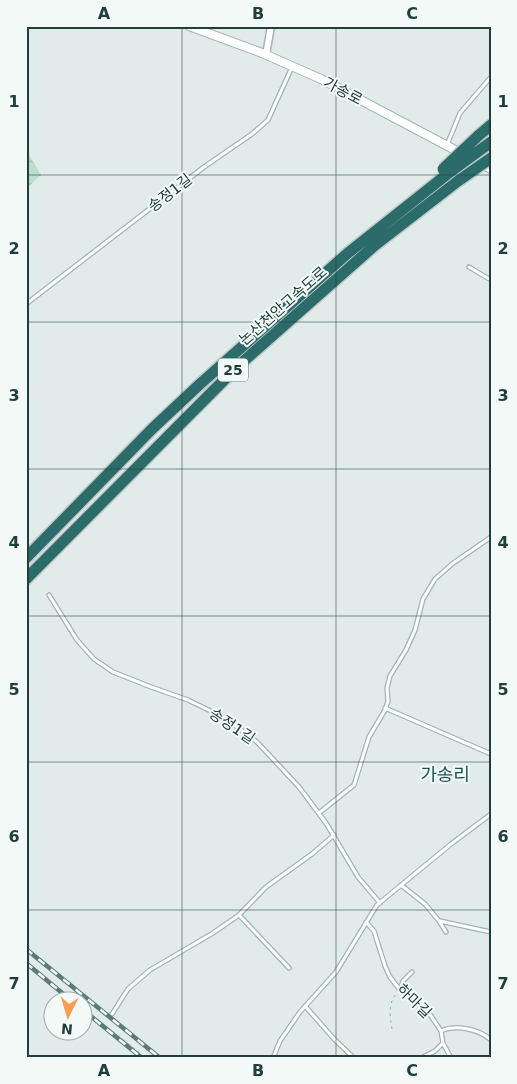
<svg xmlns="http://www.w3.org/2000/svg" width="517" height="1084" font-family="'DejaVu Sans','Noto Sans KR',sans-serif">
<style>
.forest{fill:url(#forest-crowns)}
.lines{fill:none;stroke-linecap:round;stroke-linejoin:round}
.service-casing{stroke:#a3b4b2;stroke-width:5.5}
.minor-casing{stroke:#a3b4b2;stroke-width:9}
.tertiary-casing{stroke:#a3b4b2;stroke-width:10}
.motorway-casing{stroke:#c1c9c8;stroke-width:14}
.path{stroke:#80b2ac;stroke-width:1;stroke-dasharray:2.5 4;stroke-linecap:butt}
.service{stroke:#fff;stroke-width:3}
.minor{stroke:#fff;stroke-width:6}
.tertiary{stroke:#fff;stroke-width:8}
.motorway{stroke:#2b6c6b;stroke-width:11}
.rail-casing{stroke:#5b7a78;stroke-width:4.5}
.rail{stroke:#f2f9f7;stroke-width:2.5;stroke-dasharray:8;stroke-linecap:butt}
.motorway-bridge-casing{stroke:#c1c9c8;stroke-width:14;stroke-linecap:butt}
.motorway-bridge{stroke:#2b6c6b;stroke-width:11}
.grid{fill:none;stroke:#203e3c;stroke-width:1;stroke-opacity:0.55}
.labels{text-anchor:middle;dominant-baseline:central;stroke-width:4;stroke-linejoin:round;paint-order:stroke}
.shield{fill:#f2f9f7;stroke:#5f7674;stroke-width:1}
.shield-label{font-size:14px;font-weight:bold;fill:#203e3c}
.street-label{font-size:15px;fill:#203e3c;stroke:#f2f9f7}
.quarter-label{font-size:18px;fill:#1b514f;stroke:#f2f9f7}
.neatline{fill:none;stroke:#203e3c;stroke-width:2}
.grid-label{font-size:16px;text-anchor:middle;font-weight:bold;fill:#203e3c}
</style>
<defs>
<pattern id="forest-crowns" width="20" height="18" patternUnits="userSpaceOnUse" patternTransform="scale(1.25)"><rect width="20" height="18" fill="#b9dfcb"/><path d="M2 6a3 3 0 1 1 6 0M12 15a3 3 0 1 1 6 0" fill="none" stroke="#9fc0af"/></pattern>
</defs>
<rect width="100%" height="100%" fill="#e1ecea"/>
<path class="forest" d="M26,150L41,175L26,189Z"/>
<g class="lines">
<g class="service-casing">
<path id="service" d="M447,145L460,113L491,77
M469,267L491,280
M26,304L204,167L252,134L268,120L292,67
M49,595L77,640L94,659L113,672L151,687L188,700L225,718L257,742L299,787L326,823L358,877L380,903
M385,708L491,754
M319,813L354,785L369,737L385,710L388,701L387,688L390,676L406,650L415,630L423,599L435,579L452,564L491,537
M401,885L425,904L439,921L446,932
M239,915L289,968
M440,921L491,932
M366,922L374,931L385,966L390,977L400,990L427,1010L441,1031C455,1024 479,1029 491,1040
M400,990L403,981L412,972
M305,1006L335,1040L354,1058
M112,1014L128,989L150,970L213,933L239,915L266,887L312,854L334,835
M443,1043L451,1058
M273,1058L280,1041L300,1012L336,972L377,905L451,844L491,814
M421,1058L435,1051L443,1043L441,1031"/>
</g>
<g class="minor-casing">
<path id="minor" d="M266,55L271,26"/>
</g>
<g class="tertiary-casing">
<path id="tertiary" d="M189,26L262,53L321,79L491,169"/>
</g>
<g class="motorway-casing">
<path id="motorway" d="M478,136L491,125
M26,558L152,429L200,384L348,253L450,172
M26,579L238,366L374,246L458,181"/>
</g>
<path class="path" d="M26,962L76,1002
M82,1007L146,1058
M392,1029C390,1018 388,1003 396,994"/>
<use href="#service" class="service"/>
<use href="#minor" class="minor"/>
<use href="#tertiary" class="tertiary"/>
<use href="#motorway" class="motorway"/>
<g class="rail-casing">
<path id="rail" d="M26,949L160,1058
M26,963L73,1002
M82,1009L142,1058"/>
</g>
<use href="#rail" class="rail"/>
<g class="motorway-bridge-casing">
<path id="motorway-bridge" d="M443,169L478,136
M450,172L491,142
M458,181L491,158"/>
</g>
<use href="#motorway-bridge" class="motorway-bridge"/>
</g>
<path class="grid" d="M182,26V1058M336,26V1058M26,175H491M26,322H491M26,469H491M26,616H491M26,762H491M26,910H491"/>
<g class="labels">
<rect class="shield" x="218" y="358.5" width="30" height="23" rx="4"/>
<g class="shield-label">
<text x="233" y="370">25</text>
</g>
<g class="street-label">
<text transform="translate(343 91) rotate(28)">가송로</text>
<text transform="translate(170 193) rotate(-38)">송정1길</text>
<text transform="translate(283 306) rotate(-41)">논산천안고속도로</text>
<text transform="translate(232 726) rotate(34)">송정1길</text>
<text transform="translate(414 1001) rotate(44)">하마길</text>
</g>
<g class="quarter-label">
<text x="445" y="774">가송리</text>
</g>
</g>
<rect width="517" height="1084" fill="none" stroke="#f2f9f7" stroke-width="55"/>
<g transform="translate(68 1016) rotate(185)"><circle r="24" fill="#f2f9f7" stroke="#9eaeac"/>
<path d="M0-4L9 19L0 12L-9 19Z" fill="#f99d53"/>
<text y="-8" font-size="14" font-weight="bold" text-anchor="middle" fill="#203e3c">N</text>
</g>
<rect x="28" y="28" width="462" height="1028" class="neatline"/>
<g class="grid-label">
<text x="104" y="19">A</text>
<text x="258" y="19">B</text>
<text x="412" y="19">C</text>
<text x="14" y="107">1</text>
<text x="503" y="107">1</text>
<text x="14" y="254">2</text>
<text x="503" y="254">2</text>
<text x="14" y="401">3</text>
<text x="503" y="401">3</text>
<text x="14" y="548">4</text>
<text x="503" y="548">4</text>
<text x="14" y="695">5</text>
<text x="503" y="695">5</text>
<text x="14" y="842">6</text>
<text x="503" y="842">6</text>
<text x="14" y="989">7</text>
<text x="503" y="989">7</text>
<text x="104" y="1076">A</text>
<text x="258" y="1076">B</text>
<text x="412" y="1076">C</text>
</g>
</svg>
